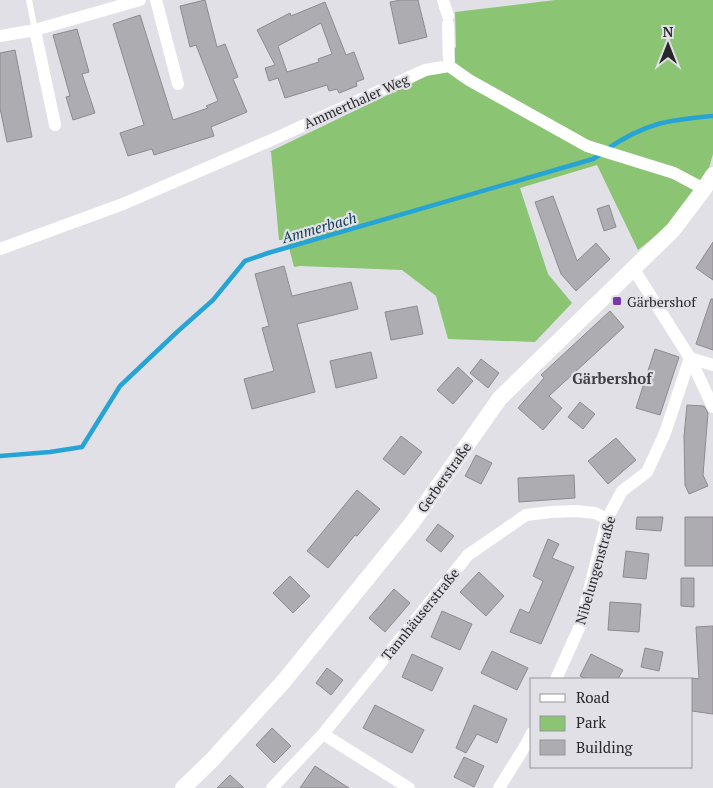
<svg xmlns="http://www.w3.org/2000/svg" width="713" height="788" font-family="'PT Serif',serif">
<style>
.green{fill:#8bc473}
.lines{fill:none;stroke-linecap:round;stroke-linejoin:round}
.stream{stroke:#26a4d6;stroke-width:4.5}
.building{fill:#adacb1;stroke:#8c8b90;fill-rule:evenodd}
.service{stroke:#fff;stroke-width:6}
.minor{stroke:#fff;stroke-width:12}
.tertiary{stroke:#fff;stroke-width:16}
.poi-dot{fill:#7939ad;stroke:#e1e0e6;stroke-width:2}
.labels{text-anchor:middle;dominant-baseline:central;stroke-width:4.5;stroke-linejoin:round;paint-order:stroke}
.street-label{font-size:14px;fill:#28282a;stroke:#e1e0e6}
.poi-label{font-size:14px;fill:#28282a;stroke:#e1e0e6;text-anchor:start}
.water-label{font-size:15px;font-style:italic;fill:#0f4156;stroke:#e1e0e6}
.neighbourhood-label{font-size:15px;font-weight:bold;fill:#3f3f43;stroke:#e1e0e6}
</style>
<rect width="100%" height="100%" fill="#e1e0e6"/>
<path class="green" d="M555,0H713V154L709,168L670,224L638,250L597,165L520,188L548,274L572,303L535,342L448,339L436,296L402,270L300,266L294,267L287,240H279L271,152H269L427,76L456,47L455,12Z"/>
<g class="lines">
<path class="stream" d="M607,149C646,123 667,120 713,116
M0,456L50,452L82,447L120,386L177,332L213,300L245,261L268,253L593,159L601,154"/>
</g>
<path class="building" d="M205,0L217,47L225,44L238,77L233,79L247,112L211,127L214,136L154,155L152,149L128,156L120,133L144,125L113,24L140,15L173,120L208,108L206,106L218,101L196,45L190,47L180,6Z
M401,0H418L427,37L399,44L390,2Z
M325,2L346,55L354,52L364,79L356,82L357,86L339,93L337,89L329,91L327,85L285,98L278,78L269,81L265,68L275,65L257,30L290,13L291,16ZM321,23L332,54L318,59L319,62L287,72L278,46Z
M77,29L89,72L82,74L95,113L73,120L66,97L70,96L53,35Z
M15,50L32,137L7,142L0,108V53Z
M553,196L577,261L596,243L610,259L576,291L561,274L535,202Z
M609,205L616,227L604,231L597,209Z
M713,242V280L696,268Z
M284,266L292,296L351,282L358,309L297,324L315,392L252,409L244,379L274,371L262,328L269,326L255,274Z
M711,299H713V350L696,344Z
M417,306L423,334L391,340L385,312Z
M610,311L624,327L549,396L562,408L543,430L518,408L544,378L541,375Z
M655,349L679,357L660,415L636,408Z
M371,352L377,378L336,388L330,361Z
M481,359L499,373L488,388L470,373Z
M458,367L473,381L453,404L437,390Z
M580,402L595,414L583,429L568,417Z
M687,405L704,406L708,413L703,475L708,486L689,494L685,485L684,436Z
M401,436L422,452L404,475L383,459Z
M616,438L636,460L608,484L588,461Z
M476,455L492,463L481,484L465,476Z
M574,475L575,498L519,502L518,478Z
M357,490L380,509L357,536L355,535L328,568L307,551Z
M637,517H663L661,531L636,529Z
M685,517H713V566H685Z
M438,524L454,536L441,552L426,540Z
M548,539L559,544L552,558L574,567L541,644L510,632L520,609L529,613L543,581L533,576Z
M626,551L649,554L646,579L623,577Z
M479,572L504,596L486,616L460,592Z
M290,576L310,596L293,613L273,593Z
M681,578H694V607L681,606Z
M394,589L410,603L385,632L369,618Z
M610,602L641,604L639,632L608,630Z
M442,611L472,624L460,650L431,637Z
M713,626V714L692,711V678L699,679L696,627Z
M645,648L663,652L659,671L641,667Z
M492,651L528,668L517,690L481,673Z
M412,654L443,668L432,691L402,677Z
M591,654L623,670L618,679H587L580,676Z
M327,668L343,680L331,695L316,683Z
M375,705L424,730L412,753L363,728Z
M474,705L507,719L497,743L477,734L466,753L456,748Z
M272,728L291,746L274,763L256,745Z
M464,757L484,766L474,787L454,777Z
M315,766L349,788H300Z
M230,775L244,788H217Z"/>
<g class="lines">
<path class="service" d="M29,0L35,30"/>
<path class="minor" d="M156,0L178,84
M443,0L448,16
M448,24L449,66
M35,30L55,125
M0,36L35,30L140,0
M0,249L123,204L276,138L425,70L449,66L469,80L587,146L674,173L704,189
M633,268L690,358L713,407
M690,358L713,365
M556,679L580,626L607,519L622,491L647,472L665,433L690,358
M323,734L409,788
M272,788L323,734L468,555L526,515L551,512L576,511L595,513L607,519
M499,788L527,743L532,733"/>
<path class="tertiary" d="M183,788L212,760L284,681L412,523L500,398L673,230L704,189L713,175"/>
</g>
<rect class="poi-dot" x="612" y="296" width="10" height="10" rx="2.5"/>
<g class="labels">
<g class="street-label">
<text transform="translate(356 101) rotate(-24)">Ammerthaler Weg</text>
<text transform="translate(444 477) rotate(-55)">Gerberstraße</text>
<text transform="translate(595 570) rotate(-74)">Nibelungenstraße</text>
<text transform="translate(420 614) rotate(-51)">Tannhäuserstraße</text>
</g>
<g class="poi-label">
<text x="627" y="301">Gärbershof</text>
</g>
<g class="water-label">
<text transform="translate(319 227) rotate(-16)">Ammerbach</text>
</g>
<g class="neighbourhood-label">
<text x="612" y="378">Gärbershof</text>
</g>
</g>
<rect x="530" y="678" width="162" height="90" fill="#e1e0e6" stroke="#97969b"/>
<rect x="540" y="694" width="25" height="8" fill="#ffffff" stroke="#97969b"/>
<text x="576" y="703" font-size="15" fill="#28282a">Road</text>
<rect x="540" y="716" width="25" height="15" fill="#8bc473" stroke="#97969b"/>
<text x="576" y="728" font-size="15" fill="#28282a">Park</text>
<rect x="540" y="740" width="25" height="15" fill="#adacb1" stroke="#97969b"/>
<text x="576" y="753" font-size="15" fill="#28282a">Building</text>
<g transform="translate(668 45)" stroke="#e1e0e6" stroke-width="4" paint-order="stroke">
<path d="M0-4L9 19L0 12L-9 19Z" fill="#28282a"/>
<text y="-8" font-size="14" font-weight="bold" text-anchor="middle" fill="#28282a">N</text>
</g>
</svg>
